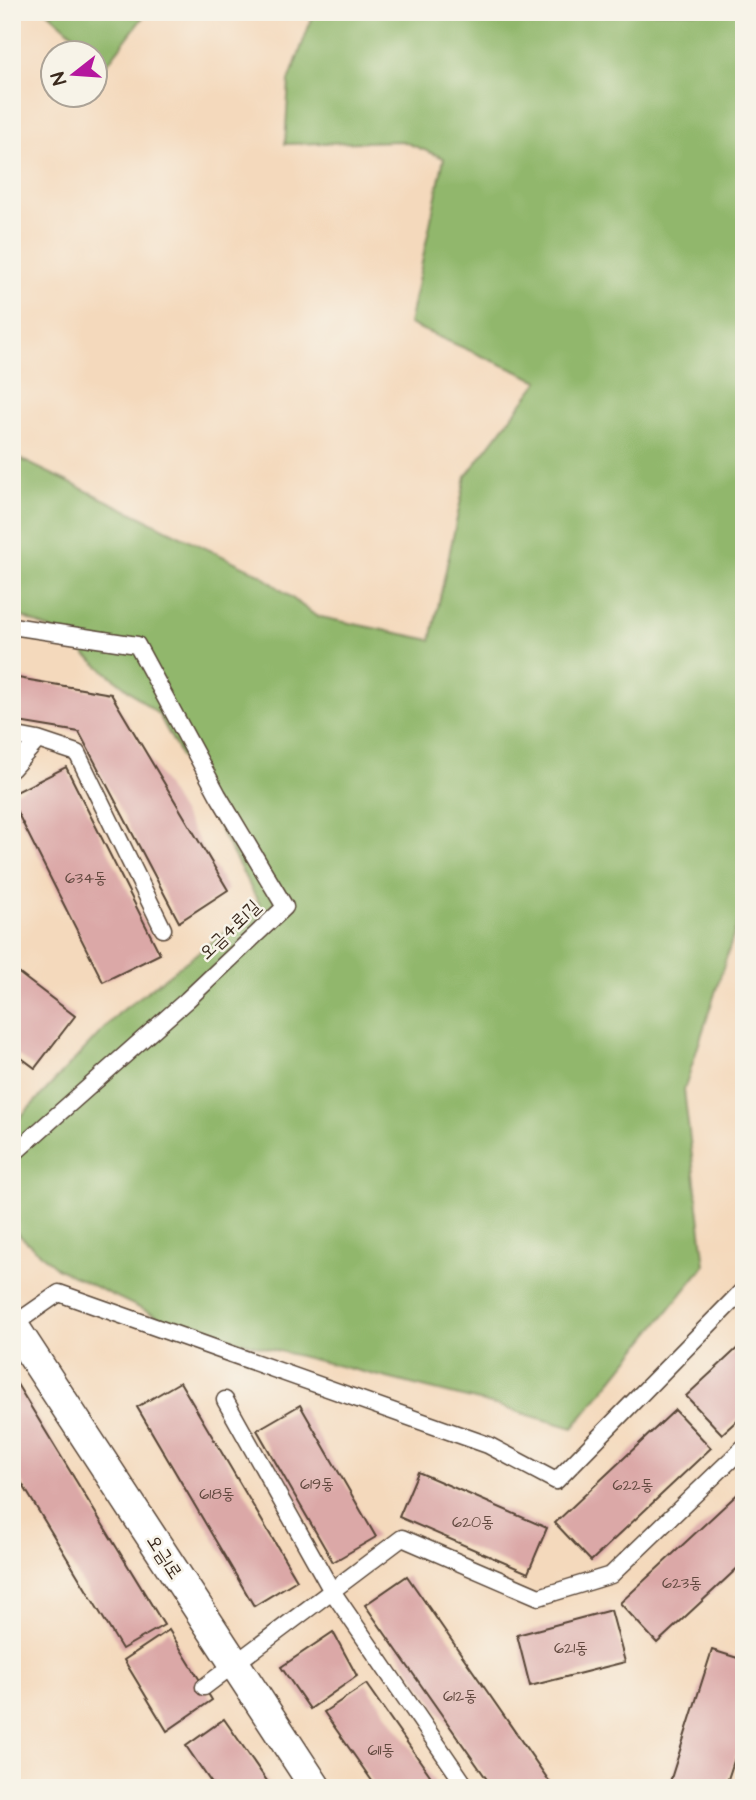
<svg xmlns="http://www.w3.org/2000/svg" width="756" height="1800" font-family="'Architects Daughter','Poor Story',sans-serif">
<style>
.forest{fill:#91b76c;stroke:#667045;stroke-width:2}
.building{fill:#dba8a7}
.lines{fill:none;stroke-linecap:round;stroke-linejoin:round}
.lane-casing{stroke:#574436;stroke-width:19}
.street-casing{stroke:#574436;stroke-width:33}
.lane{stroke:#fff;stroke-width:16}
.street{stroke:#fff;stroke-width:30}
.labels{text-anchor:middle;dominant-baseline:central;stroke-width:5;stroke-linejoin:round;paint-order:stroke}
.number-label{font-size:16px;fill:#634a40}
.street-label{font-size:19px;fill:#3b2a1e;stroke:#f7f3e8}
</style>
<rect width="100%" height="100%" fill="#f7f3e8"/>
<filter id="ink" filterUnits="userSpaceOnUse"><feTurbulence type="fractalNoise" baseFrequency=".0143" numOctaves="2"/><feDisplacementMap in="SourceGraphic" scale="14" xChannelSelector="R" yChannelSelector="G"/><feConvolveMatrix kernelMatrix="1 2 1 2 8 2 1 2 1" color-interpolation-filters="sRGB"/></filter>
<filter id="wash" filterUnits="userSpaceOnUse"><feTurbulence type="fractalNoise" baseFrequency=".00686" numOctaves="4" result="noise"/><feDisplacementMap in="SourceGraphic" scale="28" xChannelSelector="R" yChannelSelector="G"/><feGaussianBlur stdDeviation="1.57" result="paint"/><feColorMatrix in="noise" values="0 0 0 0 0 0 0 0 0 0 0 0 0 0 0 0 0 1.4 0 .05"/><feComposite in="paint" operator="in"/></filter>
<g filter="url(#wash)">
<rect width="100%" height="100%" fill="#f4d9bc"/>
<path class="forest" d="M48,12H147L107,64Z
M314,12H744V914L740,915L684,1090L705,1265L573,1428L491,1404L175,1325L58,1269L12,1229V1126L119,1013L260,905L159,715L60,634L12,612V455L260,574L316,616L431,640L466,476L539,381L409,324L444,158L402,141L285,144L289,81Z"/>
<g id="blocks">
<path class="building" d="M12,677L111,694L228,890L179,922L79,732L12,721Z
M66,767L160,954L103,982L12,802V794Z
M12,968L75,1016L35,1068L12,1051Z
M744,1342V1414L722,1434L686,1396Z
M12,1376L164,1625L122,1649L12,1467Z
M180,1382L297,1580L254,1606L137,1407Z
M300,1405L376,1537L333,1562L257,1430Z
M675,1410L711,1448L591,1561L555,1523Z
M418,1472L547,1528L528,1573L399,1517Z
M744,1488V1562L657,1643L620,1603Z
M407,1576L554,1788H493L365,1605Z
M611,1610L625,1662L530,1686L517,1635Z
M169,1630L212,1700L167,1731L124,1660Z
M333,1632L357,1676L310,1709L281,1667Z
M712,1650L744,1660V1731L725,1788H668Z
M366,1684L439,1788H377L324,1712Z
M224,1719L272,1788H215L186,1746Z"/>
</g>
</g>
<g filter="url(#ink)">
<use href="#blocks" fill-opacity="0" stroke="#574436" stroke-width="2"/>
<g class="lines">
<g class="lane-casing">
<path id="lane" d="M12,626L137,645L218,795L285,907L187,1000L12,1155
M12,735L38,740
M12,769L38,740L77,753L163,929
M13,1325L59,1293L488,1445L556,1481L744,1289
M225,1400L332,1591L467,1788
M204,1687L402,1538L539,1597L611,1575L744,1447"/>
</g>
<g class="street-casing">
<path id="street" d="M12,1324L316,1788"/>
</g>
<use href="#lane" class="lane"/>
<use href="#street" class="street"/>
</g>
</g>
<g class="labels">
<g class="number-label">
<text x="86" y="878">634동</text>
<text x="317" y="1484">619동</text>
<text x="633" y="1485">622동</text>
<text x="217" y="1494">618동</text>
<text x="473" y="1522">620동</text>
<text x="682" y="1583">623동</text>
<text x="571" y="1648">621동</text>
<text x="460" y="1696">612동</text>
<text x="381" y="1750">611동</text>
</g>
<g class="street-label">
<text transform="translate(230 930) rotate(-44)">오금4로1길</text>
<text transform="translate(164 1557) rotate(57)">오금1로</text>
</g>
</g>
<rect width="756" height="1800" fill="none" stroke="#f7f3e8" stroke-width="42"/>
<g transform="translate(74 74) rotate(253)"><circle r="33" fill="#f7f3e8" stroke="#aca397" stroke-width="2"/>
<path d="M0-5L12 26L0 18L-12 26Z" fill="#b5179e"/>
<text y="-10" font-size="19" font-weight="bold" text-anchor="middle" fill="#3b2a1e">N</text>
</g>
</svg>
